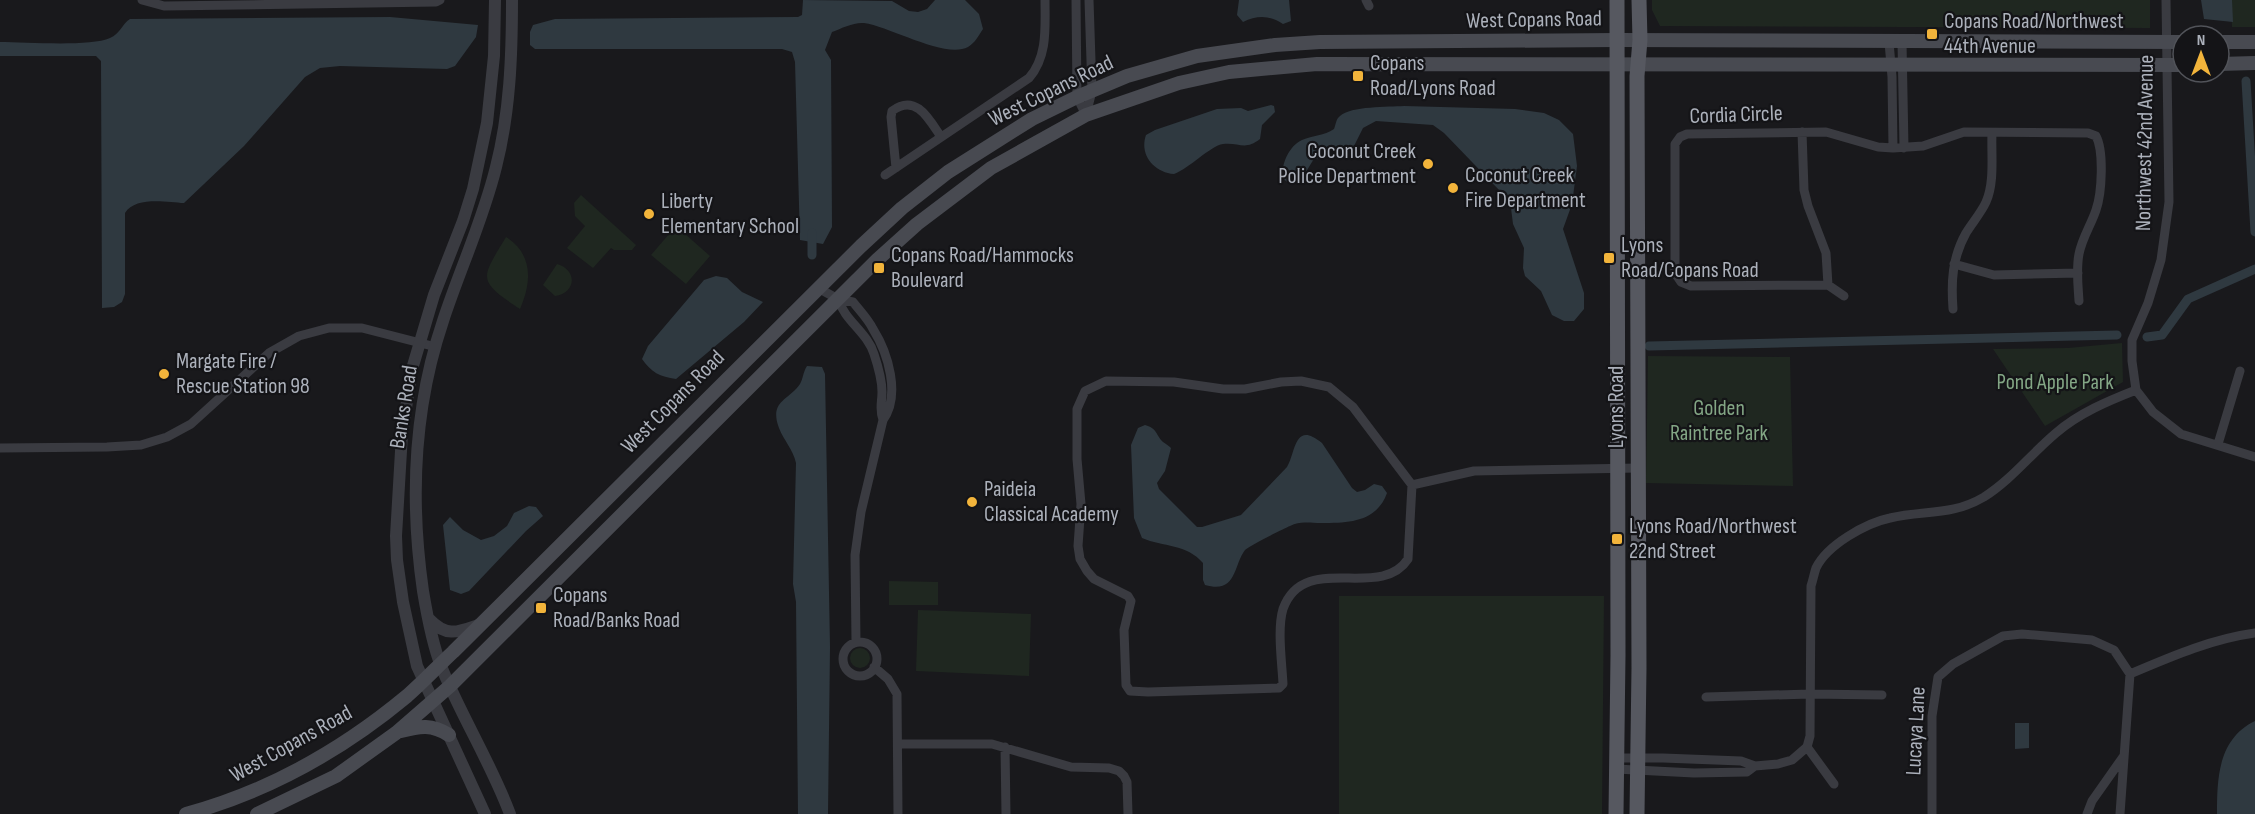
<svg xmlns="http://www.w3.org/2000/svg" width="2255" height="814" font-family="'Sofia Sans Condensed',sans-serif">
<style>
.green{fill:#1f2720}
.water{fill:#2f3940}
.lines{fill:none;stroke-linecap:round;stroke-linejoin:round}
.canal{stroke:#2f3940;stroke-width:9}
.minor{stroke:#3a3b41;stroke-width:9}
.tertiary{stroke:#3a3b41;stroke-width:12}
.secondary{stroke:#484a51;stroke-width:14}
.primary{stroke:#565860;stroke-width:15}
.poi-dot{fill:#f2b43b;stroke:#141417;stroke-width:2}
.labels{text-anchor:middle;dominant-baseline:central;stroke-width:4.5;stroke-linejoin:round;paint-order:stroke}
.street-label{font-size:22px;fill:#acb1bb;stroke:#141417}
.poi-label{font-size:22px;fill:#acb1bb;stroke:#141417;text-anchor:start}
.park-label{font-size:22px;fill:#83a685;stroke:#141417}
</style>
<rect width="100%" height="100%" fill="#19191c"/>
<path class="green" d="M1652,0H2150V28L1660,26L1652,10Z
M2231,0H2255V27H2232Z
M581,195L636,245L632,250H614L611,248L593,268L567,248L585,226L575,216L574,203Z
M676,226L710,256L686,284L651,255Z
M506,237C533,254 532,282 520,309C476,280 481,279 506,237Z
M557,264C578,270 576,293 555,296L543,285Z
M2122,343L2123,382L2045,426L1993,349L2068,348Z
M1648,356L1790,357L1793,486L1646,483Z
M889,581L938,582V605H889Z
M1339,596H1604L1602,814H1339Z
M918,610L1031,614L1029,676L916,671Z
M850 658a10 10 0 1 1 20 0a10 10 0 1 1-20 0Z"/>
<path class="water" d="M803,0L892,1L909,11L918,12L927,9L935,0H965L979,14L983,29C979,35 975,43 968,47C945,59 891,27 864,23C854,22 842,28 832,32L825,50L831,60L832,227L823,244L800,240L795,62L792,52L782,49H535L530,45V32L533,25L555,19L798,17L802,15Z
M1239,0H1289L1291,21L1283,24C1270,15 1257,15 1243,22L1237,15Z
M2201,0H2232L2233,22L2204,19Z
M390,17L478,25L476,37L455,66L447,69L340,66L320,68L305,77L244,146L184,203C167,202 135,196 125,213V294L122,302L114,307L102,308L101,61L96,56H0V42C25,42 90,47 110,38C120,34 122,24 130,19Z
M1271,105L1274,106L1275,112L1262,125L1260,139C1245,151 1239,142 1223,144C1210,146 1190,168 1174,174C1154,172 1139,155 1146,135L1155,130L1217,109L1241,108L1248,111Z
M1404,106L1515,109L1544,113L1559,120L1573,134L1577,166L1572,204L1563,229L1584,293V309L1574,321H1564L1552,315L1541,291L1525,276L1523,268L1524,248L1513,224L1511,208L1500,191L1444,133L1433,125L1376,121L1363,128L1353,148L1345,154L1314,159C1306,170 1303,184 1287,182L1282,177C1282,163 1289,146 1302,140C1313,135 1324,136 1334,129C1336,124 1336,119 1340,116C1351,106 1388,107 1404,106Z
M716,276L727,278L742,292L763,302L744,322L676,379C660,377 651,372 642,359L648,346L704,280Z
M807,366L822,367L825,374L830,647L828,814H798L796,602L793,584L796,463C793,449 784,441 779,428C769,401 788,401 800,384C803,379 803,372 807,366Z
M1145,425C1158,429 1155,434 1163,442C1166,444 1169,446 1171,448L1165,471L1157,483L1159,489L1197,527H1202L1241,515L1287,467C1296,452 1294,420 1322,443L1352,488L1357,492L1365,490L1374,484L1382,486L1387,493C1376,524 1345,523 1317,523C1306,523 1300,521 1290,526C1283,529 1249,546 1245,550C1233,566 1237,594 1205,585L1203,580V563C1187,544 1163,547 1142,538L1134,518L1131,445L1138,428Z
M529,506L536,507L543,516L526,531L469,591L461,594L450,590L443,525L450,517L463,530L481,540L494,536L507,526L514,513Z
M2255,721V814H2217C2217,778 2218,739 2255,721Z
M2015,723H2029V748L2015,749Z"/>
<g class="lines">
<path class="canal" d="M2246,81L2255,232
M812,233V255
M2147,337L2162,335L2188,299L2255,269
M1649,346L2117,335"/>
<path class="minor" d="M142,0L164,6L436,2L440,0
M1076,0L1077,97L1086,115
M1366,0L1369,6
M2166,0L2169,202L2161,260L2148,303L2132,340V361L2136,390L2153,412L2181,434L2255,457
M1889,42L1892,77L1893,148
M1902,42L1904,148
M1086,115L1092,91L1089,0
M1802,132L1804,190L1808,206L1826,253L1828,285
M896,168L891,117L892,111C916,93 929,119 941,137
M885,175L1029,78C1048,56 1045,27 1045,0
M1954,264L1994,275L2078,273
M818,288L838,299L853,302C860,311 868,319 873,329C888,353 901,395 883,420L861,512L855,555L856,642
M1844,296L1828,285L1691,286L1681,282L1675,273V144L1680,137L1687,134L1826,132L1878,147L1893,148L1923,146L1964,132L2088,133L2096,136C2104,151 2102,193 2096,210C2091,225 2082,238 2079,254C2076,269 2078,285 2079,301
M838,299C845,321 867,332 874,354C878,366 882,379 882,392C882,403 879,409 883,420
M1953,309C1951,282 1952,258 1966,233C1972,223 1981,213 1986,202C1995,182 1991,154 1992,133
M1106,381L1174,382L1223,389H1245L1281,382L1301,381L1329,387L1353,407L1412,485L1408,559C1380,602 1304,550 1283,609C1277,629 1282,663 1283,684L1279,688L1148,692L1130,691L1126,685L1124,630L1131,601L1128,596L1094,579L1087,571L1080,559L1078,546L1081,504L1077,459V409L1085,391Z
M2218,444L2240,371
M0,448L107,447L141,445L167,437L191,424L269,353L299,336L329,328H362L436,347
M1412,485L1474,471L1639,468
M843 659a17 17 0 1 1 34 0a17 17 0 1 1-34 0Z
M874,667L888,679L897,694L898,814
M1706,697L1810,694L1882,695
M899,744H992L1071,767L1109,768L1119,771L1124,776L1127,782L1128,814
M1005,747L1006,814
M1807,747L1810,736L1811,586C1813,580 1814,574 1816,568C1827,545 1866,523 1890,518C1924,510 1952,516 1984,497C2011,480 2031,454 2056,433C2079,413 2108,401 2136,390
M1807,747L1834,784
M1616,758H1663L1741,761L1755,766L1778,764L1792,760L1807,747
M1616,769L1694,773L1747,772L1755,766
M1932,814V716L1938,677L1953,664L2003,636L2022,634L2092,640L2114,650L2130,674C2170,657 2211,639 2255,633
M2087,814L2092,801L2123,757
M2120,814L2130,674"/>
<path class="tertiary" d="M429,619C447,638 458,632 481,624
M485,814L417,666L403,602L397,560L396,536L402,434L412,369L434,295L463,221L473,189L487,123L494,56L495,0
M510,814C491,763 461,716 441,666C432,643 427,615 423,591C410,501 414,407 443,321C460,269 483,220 496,167C510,112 512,56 512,0"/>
<path class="secondary" d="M2219,42H2255
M2219,64L2255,63
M401,731C420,726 432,724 449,735
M186,814C267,792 342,750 407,696C423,682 438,666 453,652L861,246L902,208L948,172L1032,119L1077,97L1127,76L1197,56L1275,45L1320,42L1617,40L2183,42
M257,814L336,776L396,733L450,686L877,260L917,224L991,168L1086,115L1179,83L1229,72L1317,64L2183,65"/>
<path class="primary" d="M1616,814L1618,655L1617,0
M1637,814L1639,668L1637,76L1640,40L1639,0"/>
</g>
<g class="poi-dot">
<rect x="1926" y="28" width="12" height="12" rx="3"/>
<rect x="1352" y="70" width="12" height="12" rx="3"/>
<circle cx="1428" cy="164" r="6"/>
<circle cx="1453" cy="188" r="6"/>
<circle cx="649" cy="214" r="6"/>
<rect x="1603" y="252" width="12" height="12" rx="3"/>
<rect x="873" y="262" width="12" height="12" rx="3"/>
<circle cx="164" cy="374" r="6"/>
<circle cx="972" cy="502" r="6"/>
<rect x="1611" y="533" width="12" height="12" rx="3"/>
<rect x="535" y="602" width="12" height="12" rx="3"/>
</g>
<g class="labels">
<g class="street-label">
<text transform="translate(1534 20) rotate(-1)">West Copans Road</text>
<text transform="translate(1051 91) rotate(-26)">West Copans Road</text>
<text transform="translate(1736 115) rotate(-2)">Cordia Circle</text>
<text transform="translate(2145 143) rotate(-89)">Northwest 42nd Avenue</text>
<text transform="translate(673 402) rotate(-45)">West Copans Road</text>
<text transform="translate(404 407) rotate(-81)">Banks Road</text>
<text transform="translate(1616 407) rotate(-90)">Lyons Road</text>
<text transform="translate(1916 731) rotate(-87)">Lucaya Lane</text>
<text transform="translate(291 744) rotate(-29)">West Copans Road</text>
</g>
<g class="poi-label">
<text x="1944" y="21">Copans Road/Northwest<tspan x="1944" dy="25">44th Avenue</tspan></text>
<text x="1370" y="63">Copans<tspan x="1370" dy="25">Road/Lyons Road</tspan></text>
<text x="1416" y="151" text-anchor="end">Coconut Creek<tspan x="1416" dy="25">Police Department</tspan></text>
<text x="1465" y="175">Coconut Creek<tspan x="1465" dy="25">Fire Department</tspan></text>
<text x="661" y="201">Liberty<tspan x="661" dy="25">Elementary School</tspan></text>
<text x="1621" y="245">Lyons<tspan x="1621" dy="25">Road/Copans Road</tspan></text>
<text x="891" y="255">Copans Road/Hammocks<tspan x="891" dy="25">Boulevard</tspan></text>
<text x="176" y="361">Margate Fire /<tspan x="176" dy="25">Rescue Station 98</tspan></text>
<text x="984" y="489">Paideia<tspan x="984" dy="25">Classical Academy</tspan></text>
<text x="1629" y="526">Lyons Road/Northwest<tspan x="1629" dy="25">22nd Street</tspan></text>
<text x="553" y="595">Copans<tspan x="553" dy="25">Road/Banks Road</tspan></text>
</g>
<g class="park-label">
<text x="2055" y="382">Pond Apple Park</text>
<text x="1719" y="408">Golden<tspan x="1719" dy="25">Raintree Park</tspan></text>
</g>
</g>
<g transform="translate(2201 54)"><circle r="28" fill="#141417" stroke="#515359" stroke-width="1.5"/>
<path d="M0-4.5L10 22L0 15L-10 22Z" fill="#f2b43b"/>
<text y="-9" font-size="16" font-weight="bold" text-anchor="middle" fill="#acb1bb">N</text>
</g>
</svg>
